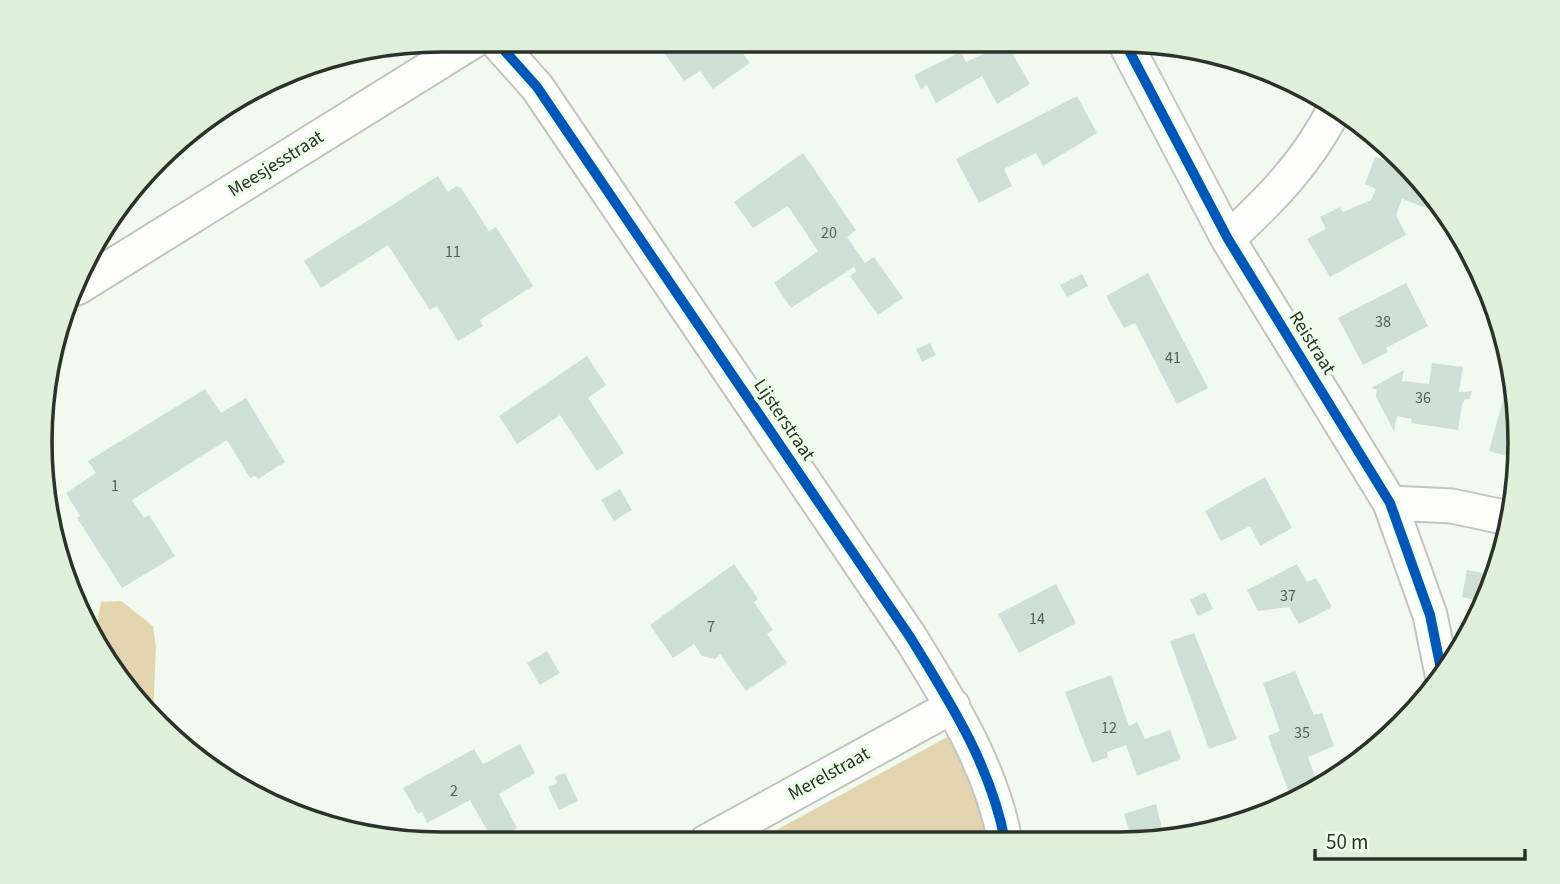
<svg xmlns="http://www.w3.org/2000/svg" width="1560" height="884" font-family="'Source Sans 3',sans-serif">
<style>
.forest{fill:#e3d4b0}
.building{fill:#cee0d5}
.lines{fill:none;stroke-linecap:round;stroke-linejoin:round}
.minor-casing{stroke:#c0c6bd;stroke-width:37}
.minor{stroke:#fdfefc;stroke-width:33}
.cycleway-casing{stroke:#eeffe9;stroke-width:15}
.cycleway{stroke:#0057b8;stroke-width:10}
.labels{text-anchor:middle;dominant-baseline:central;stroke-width:7;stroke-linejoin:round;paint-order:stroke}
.number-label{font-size:16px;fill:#545e54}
.street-label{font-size:19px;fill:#2b3229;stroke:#eeffe9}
.rim{fill:none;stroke:#2b3229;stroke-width:3.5}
</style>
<rect width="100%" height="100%" fill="#f1faee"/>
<path class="forest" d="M121,601L153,626L156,647L153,718L140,707L90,627L97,622L101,602Z
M951,735L960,751L992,841L754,842Z"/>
<path class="building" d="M656,41H734L750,63L713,89L700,71L684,81Z
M1006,43L1030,84L997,104L982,76L936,103L927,85L921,89L914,75L961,52L966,62Z
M1077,96L1097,133L1043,166L1036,153L1004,169L1012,186L979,203L956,159Z
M803,153L856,230L847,237L865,263L874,257L903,298L878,315L850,276L856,271L854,267L791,308L774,283L818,251L788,206L753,228L734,202Z
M1375,157L1402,167L1437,198L1445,215L1402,199L1396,215L1406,235L1330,277L1307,239L1326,229L1320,217L1340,207L1343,212L1371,200L1376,189L1365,184Z
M438,176L448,192L456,186L461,188L489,231L496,227L533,286L480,320L483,326L458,341L437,306L430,310L388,245L321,288L304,261Z
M1148,273L1208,388L1177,404L1135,323L1124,328L1106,296Z
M1082,274L1088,286L1067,297L1060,285Z
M1406,283L1428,326L1386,348L1388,352L1363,365L1338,318Z
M930,343L936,355L922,362L916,349Z
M587,356L606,385L588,398L624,453L597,471L560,415L517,444L499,416Z
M1432,363L1463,367L1459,392L1472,391L1470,399H1465L1462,405L1458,430L1411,423L1412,419L1397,416L1394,431L1376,397L1377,390L1371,388L1404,370L1402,381L1429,384Z
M205,389L221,413L246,398L285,462L258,479L255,476L250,478L227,440L132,500L144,518L149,515L175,556L122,588L77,518L80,516L66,493L96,473L88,461Z
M1505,393L1510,394L1514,458L1489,451Z
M1265,477L1292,528L1260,546L1250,526L1221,541L1205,511Z
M620,489L632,510L614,521L601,500Z
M734,564L758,599L754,602L773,630L767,634L787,663L746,691L720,654L715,659L702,656L694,644L673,658L650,625Z
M1297,564L1307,582L1316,578L1332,607L1299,624L1289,607L1258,611L1247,590Z
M1467,570L1489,574L1473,623L1470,622L1474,600L1462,597Z
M1056,584L1076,623L1019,653L998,614Z
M1205,592L1213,609L1198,616L1190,600Z
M1194,633L1237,739L1209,749L1170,641Z
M547,651L560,673L540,685L527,663Z
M1295,671L1314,715L1322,713L1334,746L1308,757L1319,787L1292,801L1268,736L1280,731L1263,683Z
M1111,675L1129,726L1137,722L1145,739L1170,730L1181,759L1137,776L1126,745L1107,752L1108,757L1092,763L1065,692Z
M520,744L535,773L499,794L517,828L493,841L470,800L427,823L422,812L418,814L403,788L474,749L483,764Z
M565,773L578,801L559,810L548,787L557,783L555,777Z
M1156,804L1165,840H1132L1124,814Z"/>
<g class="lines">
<g class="minor-casing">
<path id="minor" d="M495,40L537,87L910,637C950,702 991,766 1005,841
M1124,41L1228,239L1390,503L1430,615L1442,674
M1228,239C1272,198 1307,163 1335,108
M77,288L475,40
M1390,503L1452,506L1508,518
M706,842L953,706"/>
</g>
<use href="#minor" class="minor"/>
<g class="cycleway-casing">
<path id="cycleway" d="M495,40L537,87L910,637C950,702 991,766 1005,841
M1124,41L1228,239L1390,503L1430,615L1442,674"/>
</g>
<use href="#cycleway" class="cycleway"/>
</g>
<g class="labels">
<g class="number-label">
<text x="829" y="233">20</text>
<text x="453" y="252">11</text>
<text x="1383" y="322">38</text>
<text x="1173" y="358">41</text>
<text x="1423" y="398">36</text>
<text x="115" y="486">1</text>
<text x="1288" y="596">37</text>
<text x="1037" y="619">14</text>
<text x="711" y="627">7</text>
<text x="1109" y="728">12</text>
<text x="1302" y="733">35</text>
<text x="454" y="791">2</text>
</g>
<g class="street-label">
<text transform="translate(276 164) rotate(-32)">Meesjesstraat</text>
<text transform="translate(1312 343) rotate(58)">Reistraat</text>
<text transform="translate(784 420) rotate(56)">Lijsterstraat</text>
<text transform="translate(829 774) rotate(-29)">Merelstraat</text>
</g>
</g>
<path d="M0 0H1560V884H0ZM442 52H1118A390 390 0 0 1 1508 442V442A390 390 0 0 1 1118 832H442A390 390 0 0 1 52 442V442A390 390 0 0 1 442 52Z" fill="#deefda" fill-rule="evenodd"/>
<path class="rim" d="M442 52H1118A390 390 0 0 1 1508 442V442A390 390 0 0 1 1118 832H442A390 390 0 0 1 52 442V442A390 390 0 0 1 442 52Z"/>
<path d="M1315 849v10h210v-10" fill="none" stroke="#2b3229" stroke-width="3.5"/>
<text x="1326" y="849" font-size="21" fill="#2b3229" stroke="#eeffe9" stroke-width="5" paint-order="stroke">50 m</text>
</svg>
